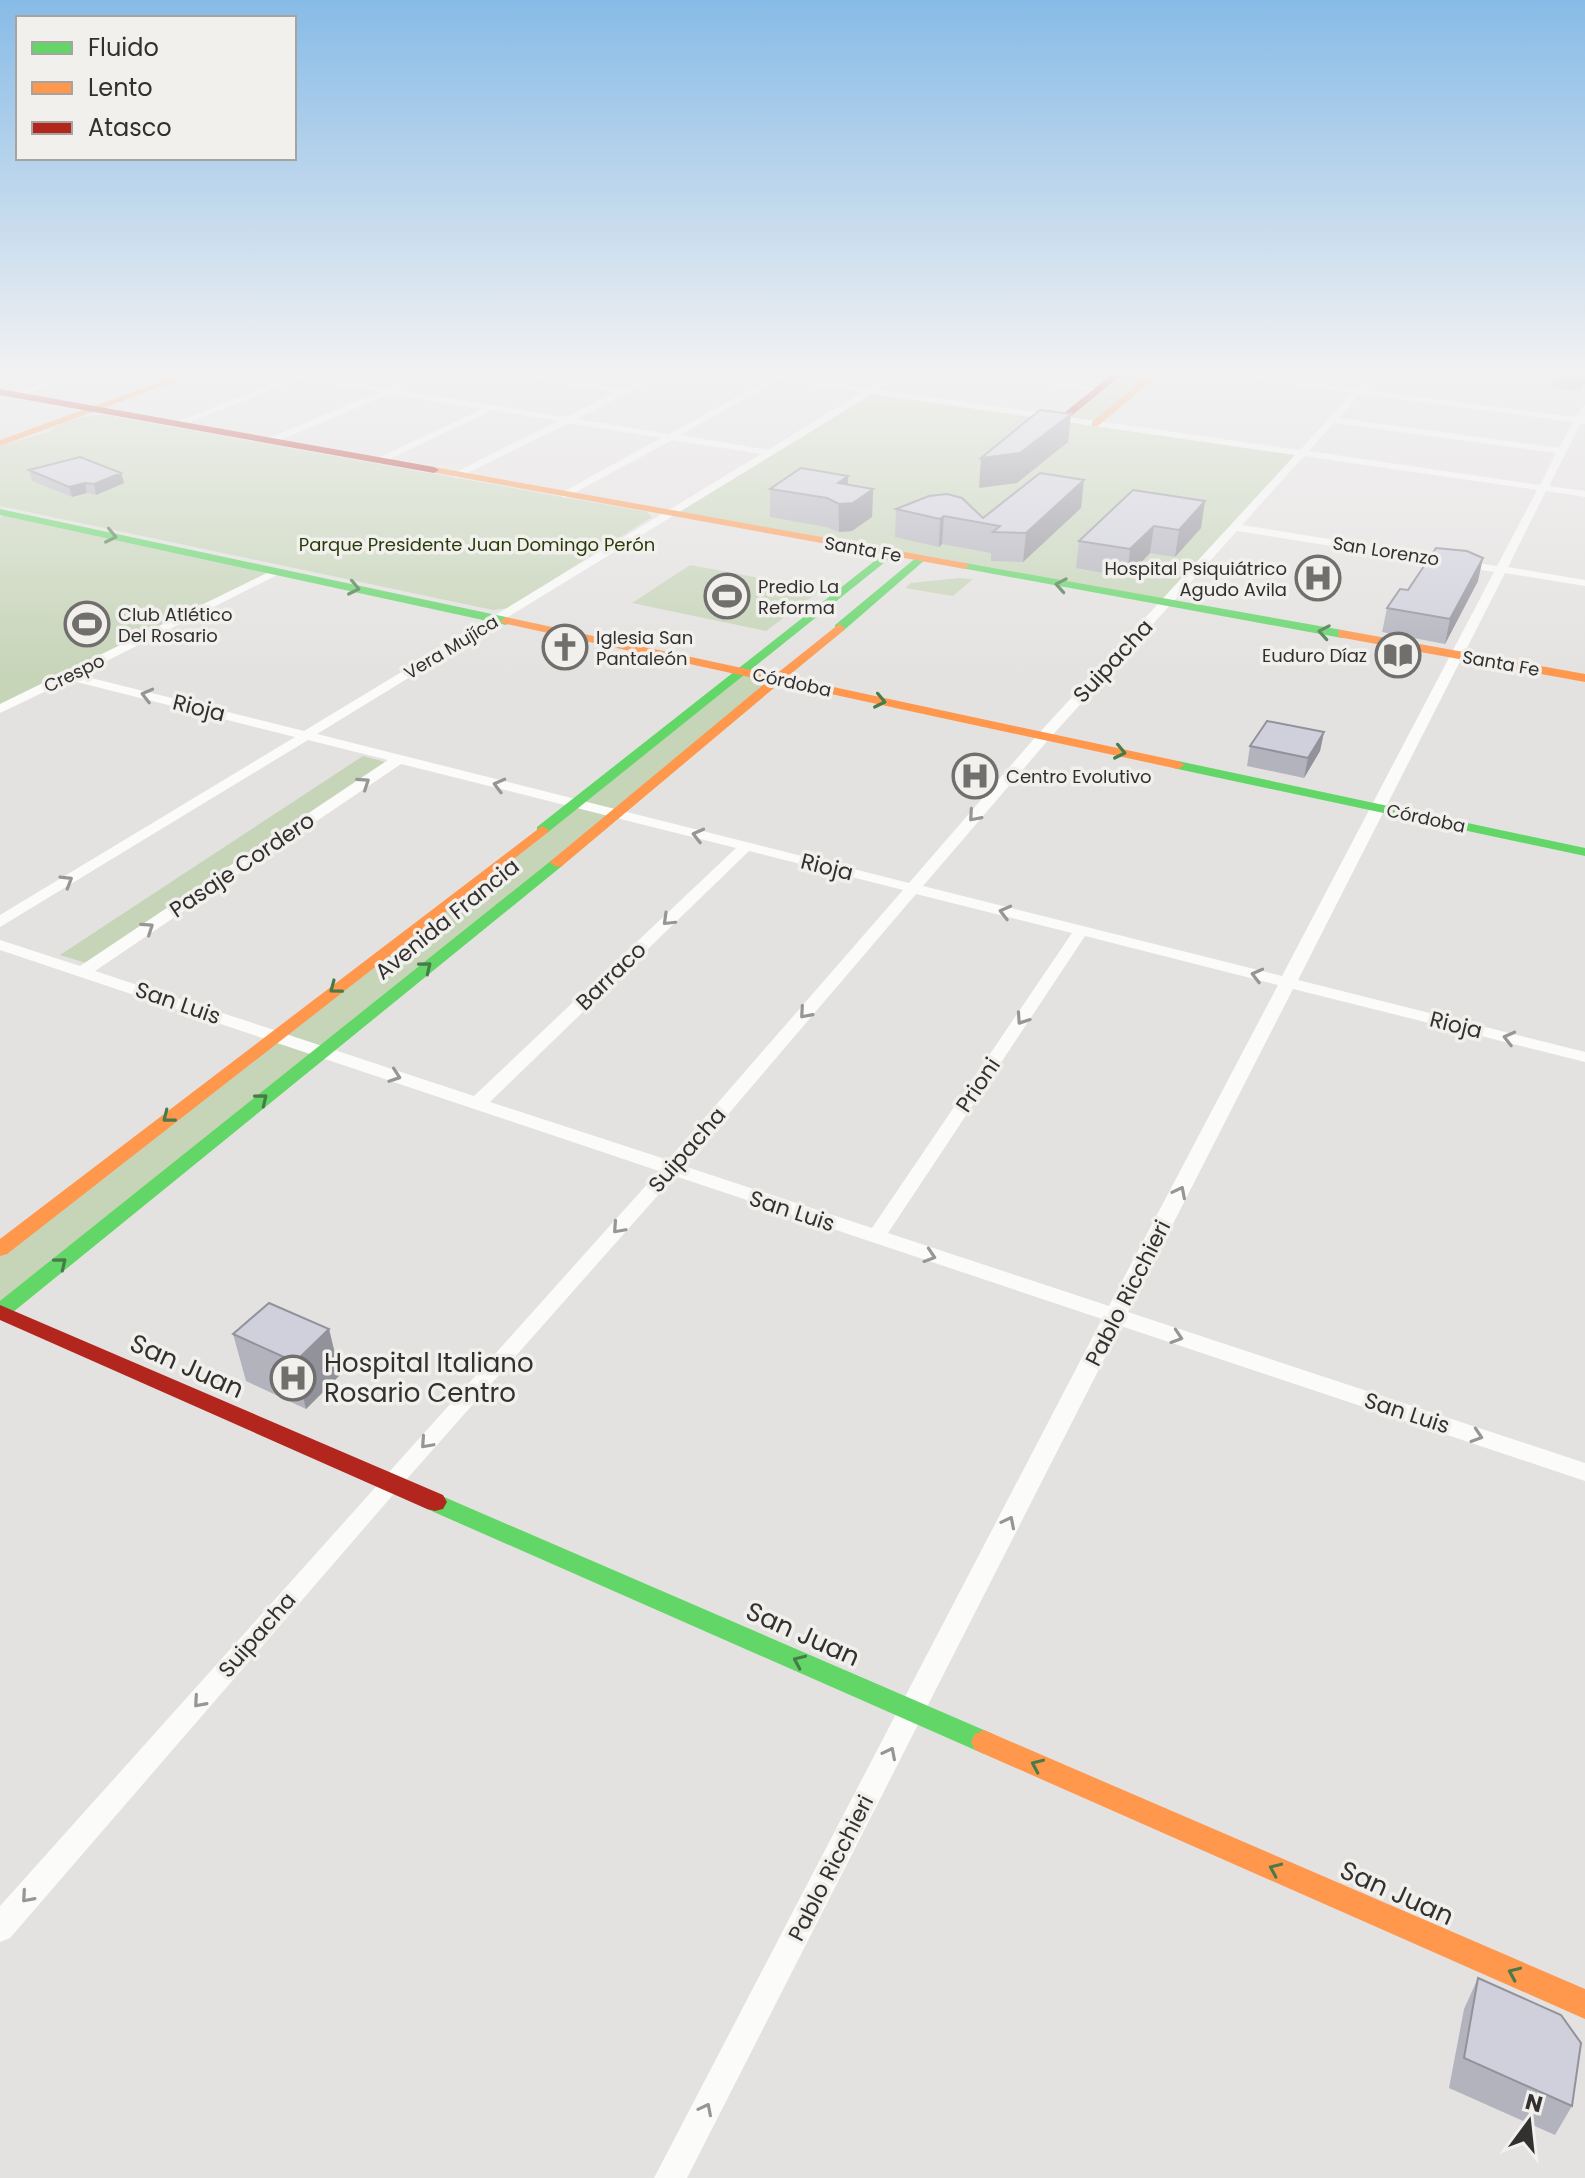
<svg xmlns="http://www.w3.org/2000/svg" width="1585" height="2178" font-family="Poppins,sans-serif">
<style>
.green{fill:#c6d4b7}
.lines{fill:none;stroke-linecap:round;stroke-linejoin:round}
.street{fill:#fbfbfa;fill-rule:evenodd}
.fast{fill:#63d668;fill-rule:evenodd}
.slow{fill:#ff974d;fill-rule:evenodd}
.jam{fill:#b3261e;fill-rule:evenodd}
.wall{fill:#b3b3be}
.shaded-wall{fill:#92929b}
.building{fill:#d0d0dd;stroke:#92929b;stroke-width:2}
.oneway{stroke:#487b49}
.oneway2{stroke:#969695}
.labels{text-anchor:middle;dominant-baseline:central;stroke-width:7;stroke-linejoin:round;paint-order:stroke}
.far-park-label{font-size:18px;fill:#283c0b;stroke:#f2f0ed}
.far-street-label{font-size:18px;fill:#323130;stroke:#f2f0ed}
.far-poi-label{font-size:18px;fill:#323130;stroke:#f2f0ed;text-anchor:start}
.street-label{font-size:22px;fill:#323130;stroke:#f2f0ed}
.near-poi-label{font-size:26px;fill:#323130;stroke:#f2f0ed;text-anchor:start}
.near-street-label{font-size:26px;fill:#323130;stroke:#f2f0ed}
</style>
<rect width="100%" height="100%" fill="#e4e2e1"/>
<path class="green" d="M1121,372H1158L1096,423L1301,453L1165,604L670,514L870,392L1062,419Z
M104,415L647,512L652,517L508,608L493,610L0,506V446L49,432C63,420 85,416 104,415Z
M8,514L277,571L0,709V517Z
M690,565L809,587L821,590L766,631L632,603Z
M959,578L973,579L953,596L905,588L911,583Z
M742,671L776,678L0,1312V1249Z
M363,756L385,762L86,963L60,955Z"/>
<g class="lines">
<path class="street" d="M71,372H84L18,397L11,395Z
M269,372H291L388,388L425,372H437L398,390L566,417L615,393L496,372H519L623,389L657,372H668L577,419L669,434L769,379L735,372H760L869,388L895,372H906L879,390L1300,450L1352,393L1204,372H1231L1356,389L1371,372H1380L1365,390L1575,417L1585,404V424L1581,423L1549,486L1585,491V497L1546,491L1508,567L1585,580V586L1505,573L1298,980L1585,1052V1062L1293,989L1128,1312L1585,1463V1481L1121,1326L687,2178H654L1102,1319L675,1176L398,1489L10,1938L0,1942V1906L659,1171L0,950V940L80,966L388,760L308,740L0,927V915L295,737L69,680L0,713V704L277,568L283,571L281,573L79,675L304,731L761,454L672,440L565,498L560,495L561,493L661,438L569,423L457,478L454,477V473L558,421L493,410L379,464L374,461L376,459L482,409L390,394L273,443H267V439L379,392L299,379L180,426L172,424L289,377ZM779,380L862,392L768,450L680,435ZM872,394L1295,455L1039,733L909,883L317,734ZM1360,394L1573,422L1559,448L1339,418ZM1334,423L1556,453L1540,485L1309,451ZM1304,456L1537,490L1497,566L1242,525ZM1237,531L1494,572L1282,976L923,886L1049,739ZM401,764L736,848L474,1096L95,971ZM749,851L903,890L668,1160L490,1102ZM916,894L1072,933L872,1228L684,1166ZM1085,936L1278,985L1109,1306L888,1233Z
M974,372H998L1104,390L1100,393Z"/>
<path class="fast" d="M0,509L506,617L512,621L506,625L0,515Z
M886,552L895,554L547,833H537V827Z
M917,557L926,559L843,631H835V625Z
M965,563L1342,630L1348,634L1342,638L961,568V564Z
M1178,761L1585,848V856L1173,768L1171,765Z
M557,859L564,863L562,866L7,1317L0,1319V1301L552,860Z
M435,1493L993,1734L997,1742L993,1750L984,1754L975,1750L427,1509L423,1502L427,1495Z"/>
<path class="slow" d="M188,372H201L0,446V440Z
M1152,372H1162L1098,426H1092V422Z
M434,467L965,563L970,566L965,569L431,472L429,470Z
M506,617L775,675L839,624L845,628L843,631L787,677L1178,761L1185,765L1178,769L780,683L562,866L557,867L550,863L552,860L768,681L502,623L500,621Z
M1342,630L1585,674V682L1338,637V631Z
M542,826L549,830L547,833L7,1254L0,1256V1239Z
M984,1730L1585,1989V2019L975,1750L971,1742L975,1734Z"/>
<path class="jam" d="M1115,372H1125L1065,421H1059V417Z
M0,389L434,467L439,470L434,473L0,395Z
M0,1305L443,1495L447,1502L443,1509L435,1511L427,1509L0,1320Z"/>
</g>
<path class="wall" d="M1554,372H1585V383L1580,391L1550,388Z
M29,470L121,473L124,483L96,495L87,493L72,497L32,481Z
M848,476V484L873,489L872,517L852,531L839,532L826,527L770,517V489Z
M1133,490L1201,528L1175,557L1150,553L1127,577L1076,568L1079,541Z
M1081,508L1023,562L991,561V553L942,544L939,547L895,537L896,509L983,518Z
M1478,581L1445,644L1382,632L1387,608L1408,590Z
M1324,732L1320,751L1304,778L1247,766L1250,746Z
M329,1329L340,1375L306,1409L246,1381L233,1334Z
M1478,1978L1572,2106L1555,2135L1449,2088L1464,2009Z"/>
<path class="shaded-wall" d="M1071,414L1068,442L1017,483L979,488L981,458Z
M121,473L124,483L96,495L94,484Z
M848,476L847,503L873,489L872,517L852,531L839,532L838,483Z
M1084,480L1081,508L1023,562L1026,533Z
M85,483L87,493L72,497L69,487Z
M1205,501L1201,528L1175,557L1179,530Z
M944,516L942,544L939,547L940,519Z
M1154,526L1150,553L1127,577L1130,549Z
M1483,558L1478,581L1445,644L1450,619Z
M1324,732L1320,751L1304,778L1308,758Z
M329,1329L340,1375L306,1409L295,1362Z"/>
<path class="building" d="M1040,410L1071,414L1020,453L981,458Z
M80,457L121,473L94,484L85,483L69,487L29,470Z
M801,468L848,476L838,483L873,489L853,503L839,504L827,498L770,489Z
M1040,473L1084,480L1026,533L993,532L1000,526L944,516L940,519L896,509L929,496L947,494L962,498L983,518Z
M1133,490L1205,501L1179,530L1154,526L1130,549L1079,541Z
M1436,548L1467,551L1483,558L1450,619L1387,608L1400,589L1408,590Z
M1267,721L1324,732L1308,758L1250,746Z
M269,1303L329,1329L295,1362L233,1334Z
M1478,1978L1561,2015L1581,2043L1572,2106L1464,2058Z"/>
<defs><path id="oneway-chevron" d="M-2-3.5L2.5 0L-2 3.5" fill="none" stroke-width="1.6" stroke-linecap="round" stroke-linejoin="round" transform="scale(2)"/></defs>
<g class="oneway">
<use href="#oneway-chevron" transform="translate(111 536) rotate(12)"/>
<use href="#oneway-chevron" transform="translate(1061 585) rotate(-170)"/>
<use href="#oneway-chevron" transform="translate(354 588) rotate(12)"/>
<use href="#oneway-chevron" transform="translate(1324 632) rotate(-170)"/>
<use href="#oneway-chevron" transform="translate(880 701) rotate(12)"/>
<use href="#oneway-chevron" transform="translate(1120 752) rotate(12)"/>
<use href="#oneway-chevron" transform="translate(426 967) rotate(-39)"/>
<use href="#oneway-chevron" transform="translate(335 988) rotate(143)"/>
<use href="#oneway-chevron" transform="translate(262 1099) rotate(-39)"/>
<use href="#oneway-chevron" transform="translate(168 1117) rotate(142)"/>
<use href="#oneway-chevron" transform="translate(61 1263) rotate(-39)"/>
<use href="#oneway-chevron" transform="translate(799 1661) rotate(-156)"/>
<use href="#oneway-chevron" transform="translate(1037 1765) rotate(-156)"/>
<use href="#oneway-chevron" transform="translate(1275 1869) rotate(-156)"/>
<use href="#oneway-chevron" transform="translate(1514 1973) rotate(-156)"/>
</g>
<g class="oneway2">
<use href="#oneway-chevron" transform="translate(147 695) rotate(-166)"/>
<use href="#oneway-chevron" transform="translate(364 783) rotate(-34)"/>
<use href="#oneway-chevron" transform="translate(499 785) rotate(-165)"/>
<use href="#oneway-chevron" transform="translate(974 816) rotate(131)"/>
<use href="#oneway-chevron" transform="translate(698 835) rotate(-166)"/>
<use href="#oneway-chevron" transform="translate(67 881) rotate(-31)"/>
<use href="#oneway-chevron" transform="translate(1005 912) rotate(-166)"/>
<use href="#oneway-chevron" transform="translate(668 920) rotate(136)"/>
<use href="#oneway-chevron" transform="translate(148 928) rotate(-34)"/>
<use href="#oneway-chevron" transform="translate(1257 975) rotate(-166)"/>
<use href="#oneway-chevron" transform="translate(805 1013) rotate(131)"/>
<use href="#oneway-chevron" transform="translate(1022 1019) rotate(124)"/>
<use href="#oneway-chevron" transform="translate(1509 1038) rotate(-166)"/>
<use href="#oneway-chevron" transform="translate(395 1076) rotate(19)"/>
<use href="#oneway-chevron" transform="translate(1180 1192) rotate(-63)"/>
<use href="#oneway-chevron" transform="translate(618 1228) rotate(132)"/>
<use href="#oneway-chevron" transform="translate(930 1256) rotate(18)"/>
<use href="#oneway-chevron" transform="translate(1177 1337) rotate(18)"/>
<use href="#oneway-chevron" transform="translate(1477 1436) rotate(18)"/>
<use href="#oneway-chevron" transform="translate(426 1443) rotate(132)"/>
<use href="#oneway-chevron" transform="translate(1009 1522) rotate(-63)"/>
<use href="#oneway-chevron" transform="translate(199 1702) rotate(131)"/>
<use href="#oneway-chevron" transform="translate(890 1753) rotate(-63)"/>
<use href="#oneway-chevron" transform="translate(27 1897) rotate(131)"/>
<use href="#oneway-chevron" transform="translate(706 2109) rotate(-63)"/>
</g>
<linearGradient id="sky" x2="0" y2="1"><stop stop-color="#87bbe7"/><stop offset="0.55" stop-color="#f3f2f2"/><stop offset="1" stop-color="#f3f2f2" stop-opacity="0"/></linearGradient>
<rect width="1585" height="677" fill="url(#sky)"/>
<defs>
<g id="hospital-ring" transform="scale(2.3)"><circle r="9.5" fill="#f2f0ed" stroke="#706f6e" stroke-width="1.5"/><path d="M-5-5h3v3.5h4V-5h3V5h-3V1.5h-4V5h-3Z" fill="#706f6e"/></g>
<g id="stadium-ring" transform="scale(2.3)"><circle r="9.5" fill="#f2f0ed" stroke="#706f6e" stroke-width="1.5"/><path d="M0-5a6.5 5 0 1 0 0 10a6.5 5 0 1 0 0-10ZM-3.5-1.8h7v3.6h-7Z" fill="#706f6e"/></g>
<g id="church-ring" transform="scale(2.3)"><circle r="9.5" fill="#f2f0ed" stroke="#706f6e" stroke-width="1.5"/><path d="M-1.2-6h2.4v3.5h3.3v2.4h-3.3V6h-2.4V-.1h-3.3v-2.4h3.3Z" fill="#706f6e"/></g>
<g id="library-ring" transform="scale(2.3)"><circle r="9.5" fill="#f2f0ed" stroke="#706f6e" stroke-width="1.5"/><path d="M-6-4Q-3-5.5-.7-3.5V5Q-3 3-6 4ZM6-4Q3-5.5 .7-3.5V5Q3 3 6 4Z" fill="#706f6e"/></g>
</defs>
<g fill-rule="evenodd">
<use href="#hospital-ring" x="1318" y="578"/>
<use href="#stadium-ring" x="727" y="596"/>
<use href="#stadium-ring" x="87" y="624"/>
<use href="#church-ring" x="565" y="647"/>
<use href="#library-ring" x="1398" y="655"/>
<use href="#hospital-ring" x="975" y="776"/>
<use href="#hospital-ring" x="293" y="1378"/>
</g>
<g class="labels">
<g class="far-park-label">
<text x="477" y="544">Parque Presidente Juan Domingo Perón</text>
</g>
<g class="far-street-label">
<text transform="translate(863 549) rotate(10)">Santa Fe</text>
<text transform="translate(1386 551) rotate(9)">San Lorenzo</text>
<text transform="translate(451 647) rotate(-31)">Vera Mujíca</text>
<text transform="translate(1501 663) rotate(10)">Santa Fe</text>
<text transform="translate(74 673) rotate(-26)">Crespo</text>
<text transform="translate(792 682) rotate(12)">Córdoba</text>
<text transform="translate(1426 818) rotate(12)">Córdoba</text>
</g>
<g class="far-poi-label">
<text x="1287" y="568" text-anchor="end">Hospital Psiquiátrico<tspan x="1287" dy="21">Agudo Avila</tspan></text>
<text x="758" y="586">Predio La<tspan x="758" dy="21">Reforma</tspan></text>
<text x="118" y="614">Club Atlético<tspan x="118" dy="21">Del Rosario</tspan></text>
<text x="596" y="637">Iglesia San<tspan x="596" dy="21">Pantaleón</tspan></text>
<text x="1367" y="655" text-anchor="end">Euduro Díaz</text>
<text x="1006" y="776">Centro Evolutivo</text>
</g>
<g class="street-label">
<text transform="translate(1113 661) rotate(-47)">Suipacha</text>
<text transform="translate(199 708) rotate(14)">Rioja</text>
<text transform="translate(242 865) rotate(-34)">Pasaje Cordero</text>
<text transform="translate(827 867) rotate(14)">Rioja</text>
<text transform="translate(447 919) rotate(-39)">Avenida Francia</text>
<text transform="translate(611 976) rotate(-44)">Barraco</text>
<text transform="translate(178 1003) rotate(19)">San Luis</text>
<text transform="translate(1456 1025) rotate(14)">Rioja</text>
<text transform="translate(978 1085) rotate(-56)">Prioni</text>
<text transform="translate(687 1150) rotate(-49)">Suipacha</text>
<text transform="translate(792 1211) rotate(18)">San Luis</text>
<text transform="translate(1128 1293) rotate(-63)">Pablo Ricchieri</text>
<text transform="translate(1407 1413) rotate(18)">San Luis</text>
<text transform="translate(257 1635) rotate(-49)">Suipacha</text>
<text transform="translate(831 1868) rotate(-63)">Pablo Ricchieri</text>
</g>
<g class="near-poi-label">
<text x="324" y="1363">Hospital Italiano<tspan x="324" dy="30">Rosario Centro</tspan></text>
</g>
<g class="near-street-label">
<text transform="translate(187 1366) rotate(24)">San Juan</text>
<text transform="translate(803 1634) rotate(24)">San Juan</text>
<text transform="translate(1397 1893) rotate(24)">San Juan</text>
</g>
</g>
<rect x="16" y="16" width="280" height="144" fill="#f2f0ed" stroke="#a5a4a1" stroke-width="2"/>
<rect x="32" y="42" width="40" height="12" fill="#63d668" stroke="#a5a4a1" stroke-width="2"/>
<text x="88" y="56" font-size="24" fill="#323130">Fluido</text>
<rect x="32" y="82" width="40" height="12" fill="#ff974d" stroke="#a5a4a1" stroke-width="2"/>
<text x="88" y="96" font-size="24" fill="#323130">Lento</text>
<rect x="32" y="122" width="40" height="12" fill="#b3261e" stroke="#a5a4a1" stroke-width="2"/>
<text x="88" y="136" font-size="24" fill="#323130">Atasco</text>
<g transform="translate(1529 2122) rotate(15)" stroke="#f2f0ed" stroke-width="6" paint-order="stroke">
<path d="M0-6L14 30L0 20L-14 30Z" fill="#323130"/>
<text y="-12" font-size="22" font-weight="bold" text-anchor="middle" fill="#323130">N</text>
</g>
</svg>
